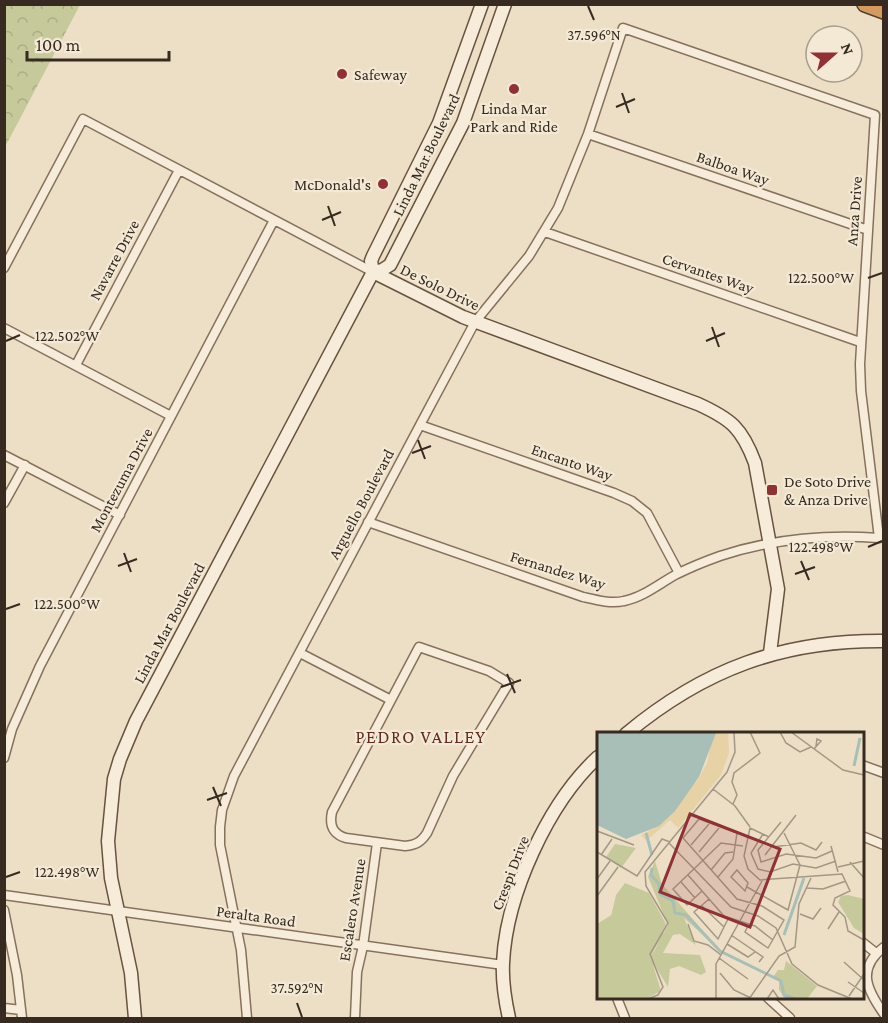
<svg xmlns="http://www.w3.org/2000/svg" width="888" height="1023" font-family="'Crimson Pro',serif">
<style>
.forest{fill:url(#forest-crowns)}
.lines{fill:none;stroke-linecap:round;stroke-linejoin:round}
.street-casing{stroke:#86715d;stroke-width:11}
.secondary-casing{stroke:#685240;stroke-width:15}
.highway-casing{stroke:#544031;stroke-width:18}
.street{stroke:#f7ecd9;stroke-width:8}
.secondary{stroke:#f7ecd9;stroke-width:12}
.highway{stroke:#d59b5c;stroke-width:15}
.ticks{fill:none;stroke:#372a20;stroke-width:2}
.poi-dot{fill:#913035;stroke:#f3e9d5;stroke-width:2}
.labels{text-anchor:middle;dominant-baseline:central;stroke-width:4.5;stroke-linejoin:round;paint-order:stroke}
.poi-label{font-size:16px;fill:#372a20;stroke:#f3e9d5;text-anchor:start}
.street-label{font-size:16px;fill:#372a20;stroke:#f3e9d5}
.neighbourhood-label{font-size:18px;letter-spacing:1.5px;fill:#612c22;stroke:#f3e9d5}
.inset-river{fill:none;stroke:#a7bfb7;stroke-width:3}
.inset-road{fill:none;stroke:#a49784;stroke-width:1.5}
.view{fill:#913035;fill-opacity:0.15;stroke:#913035;stroke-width:3}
.inset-edge{fill:none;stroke:#372a20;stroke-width:3}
.ticks-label{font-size:15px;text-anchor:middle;fill:#372a20;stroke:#f3e9d5;stroke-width:4.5;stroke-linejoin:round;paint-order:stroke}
</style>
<defs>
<pattern id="forest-crowns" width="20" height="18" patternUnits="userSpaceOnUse" patternTransform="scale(1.5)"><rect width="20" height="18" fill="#c6c99a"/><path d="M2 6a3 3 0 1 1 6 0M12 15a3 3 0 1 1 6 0" fill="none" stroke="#abad84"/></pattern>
</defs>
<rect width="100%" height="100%" fill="#ecdfc6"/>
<path class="forest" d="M5,4L80,5L5,147L4,5Z"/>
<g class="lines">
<g class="street-casing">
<path id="street" d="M588,134L868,230
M545,232L860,342
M4,268L83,119L373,272
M4,328L171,416
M76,365L179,170
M420,425L614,493L632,501L647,513L679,573
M4,455L120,515
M4,503L25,465
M419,647L489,671L509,683L453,776L427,833C421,842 416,845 405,846L346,838C333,834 329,826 332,812Z
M300,653L391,700
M4,758L12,729L40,666L274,220
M862,765L884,773
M862,836L884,845
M4,895L503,965
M4,910L17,975L22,1018
M862,942L876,953
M884,947C856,969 867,990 884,1014
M617,998L625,1018
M768,998L790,1018
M4,1008L21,1010
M247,1018L241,950L220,845V827L222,810L234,776L420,425L475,322L529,256L558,208L588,134L623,28L875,115L860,364L861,391L879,538C825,534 772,539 720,556C706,561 691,567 677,574C660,583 644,597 624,601C611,604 596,600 583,597L368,522
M355,1018L357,972L363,946L377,843"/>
</g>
<g class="secondary-casing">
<path id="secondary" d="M373,272L463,317L698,404C731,419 742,428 755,463L778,589L770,653
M373,272L382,270L390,265L463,123L505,4
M626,734C704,669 783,640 884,641
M135,1018L131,973L111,878L108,841L114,779L120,759L136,721L373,272L371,261L373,256L439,123L482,4
M509,1018C505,1000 502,982 503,963C506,895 548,803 598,757"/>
</g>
<g class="highway-casing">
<path id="highway" d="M865,4L884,11"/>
</g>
<use href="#street" class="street"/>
<use href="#secondary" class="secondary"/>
<use href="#highway" class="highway"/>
</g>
<path class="ticks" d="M588,6L594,20M622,93L629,113M616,107L635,99M328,206L335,226M322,220L341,212M868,278L882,273M712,327L719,347M6,341L20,335M706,341L725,333M418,440L425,459M412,453L431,446M868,547L882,541M124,553L131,572M801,561L809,580M118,566L137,559M795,574L815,567M6,609L20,604M507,674L515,693M501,687L521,680M213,787L221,806M207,800L227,793M6,877L20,872M297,1003L302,1017"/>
<g class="poi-dot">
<circle cx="342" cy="74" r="6"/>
<circle cx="514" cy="89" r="6"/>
<circle cx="383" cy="184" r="6"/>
<rect x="766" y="484" width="12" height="12" rx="3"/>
</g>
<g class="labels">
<g class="poi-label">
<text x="354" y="74">Safeway</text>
<text x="514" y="108" text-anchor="middle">Linda Mar<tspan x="514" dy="18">Park and Ride</tspan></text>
<text x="371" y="184" text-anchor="end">McDonald's</text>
<text x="784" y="481">De Soto Drive<tspan x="784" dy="18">&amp; Anza Drive</tspan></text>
</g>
<g class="street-label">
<text transform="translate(426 155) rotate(-64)">Linda Mar Boulevard</text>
<text transform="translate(733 168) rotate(19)">Balboa Way</text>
<text transform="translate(854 211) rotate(-86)">Anza Drive</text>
<text transform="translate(114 260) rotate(-62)">Navarre Drive</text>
<text transform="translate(708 273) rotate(19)">Cervantes Way</text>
<text transform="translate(440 287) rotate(26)">De Solo Drive</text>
<text transform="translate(572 462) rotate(19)">Encanto Way</text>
<text transform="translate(121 480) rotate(-62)">Montezuma Drive</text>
<text transform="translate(361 504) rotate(-62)">Arguello Boulevard</text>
<text transform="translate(558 570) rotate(17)">Fernandez Way</text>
<text transform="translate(169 623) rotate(-62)">Linda Mar Boulevard</text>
<text transform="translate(510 873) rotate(-69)">Crespi Drive</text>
<text transform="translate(352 910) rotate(-81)">Escalero Avenue</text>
<text transform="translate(256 916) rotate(8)">Peralta Road</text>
</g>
<g class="neighbourhood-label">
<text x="421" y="737">PEDRO VALLEY</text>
</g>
</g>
<g transform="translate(597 732)">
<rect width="267" height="267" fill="#ecdfc6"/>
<path d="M18,112L39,116L24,136L9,125Z" fill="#c6c99a"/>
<path d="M58,129L65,152L123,218L87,186L99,213L83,202L76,203L66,221L103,223L109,240L104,243L82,234L73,237L71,255L58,234L0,214H7L19,163L28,151L52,161L69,192L54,225L71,193L51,145Z" fill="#c6c99a"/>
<path d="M116,0L131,1L132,21L124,43L81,96L73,88L49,109L44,103L57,96L101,48L110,31Z" fill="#e6d2a5"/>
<path d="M251,163L267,167V202L257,196L241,170L244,164ZM21,167L68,202L53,223L64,259L49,267L0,266V192L16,182ZM189,229L220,254L210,267L188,266L182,258V248L176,245L181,238H187Z" fill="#c6c99a"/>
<path d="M0,0H118L119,1L102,45L78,79L62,94L29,107L0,93Z" fill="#a7bfb7"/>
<path class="inset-river" d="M257,34L263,6M49,101L55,123M55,136L54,143L62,152L63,162L76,169L78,181L89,183L123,219L184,249L187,263L198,267M187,203L207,146"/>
<path class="inset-road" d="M183,0L189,11L203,20L214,15M194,0L246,38L267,43M217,17L224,9L220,7L219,14M116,57L138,74L153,95M136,72L140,63L135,50L137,41L163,21L153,0M184,90L161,118L164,130L189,122L219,126L235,119M153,96L147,124L151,137L163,148L245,142L253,159L238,166L236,173L248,185L251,199L267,208M153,96L172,105M0,99L37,113M166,102L154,121L161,137L173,140L196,132L219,136L239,129M72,111L134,175L161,184L179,196L195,232L221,253L255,267M94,113L112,92M234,114L241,140M176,115L204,111L219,118L225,110M0,120L40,144L65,107L73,110M102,120L122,96M4,123L15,107M168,123L199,83M253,130L267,146M241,135L267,129M114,138L128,121L136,120M140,138L151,151L148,159L134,145ZM91,143L127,184L158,194L176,208M121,145L136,127L140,101L102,87L86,106L140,167L165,174L187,188L171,216L148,200L152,192M0,147L13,129M84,150L98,166M150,155L191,178L203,133L187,101M210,156L226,157L249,149M105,159L90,173L76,157L124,111L146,114M0,164L21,135M112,167L97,180L121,207L131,187M105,174L127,195M203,182L216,187L224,176M91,192L97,209L111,213L124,223M231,197L242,180M134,203L166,225L162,230M130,212L151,225L158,220M122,226L151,247M247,230L267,248M123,241L137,258L156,267M251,250L267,261M252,264L267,242M51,267L61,263L66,255L53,222L71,191L49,154L48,140L130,40L138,20L137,0M119,267V232L165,149M152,267L182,224L198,215L202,172L214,146M170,267L176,258L182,267"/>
<path class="view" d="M93,82L183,117L153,195L63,160Z"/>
<rect width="267" height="267" class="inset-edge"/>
</g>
<g class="ticks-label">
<text x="594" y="40">37.596°N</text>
<text x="821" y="283">122.500°W</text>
<text x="67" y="341">122.502°W</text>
<text x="821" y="552">122.498°W</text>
<text x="67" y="609">122.500°W</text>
<text x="67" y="877">122.498°W</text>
<text x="297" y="993">37.592°N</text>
</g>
<rect width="888" height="1023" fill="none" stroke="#372a20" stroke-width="12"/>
<g transform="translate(834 54) rotate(69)"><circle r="28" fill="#f3e9d5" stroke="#a89d8d" stroke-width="1.5"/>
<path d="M0-4.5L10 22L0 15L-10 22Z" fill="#913035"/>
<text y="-9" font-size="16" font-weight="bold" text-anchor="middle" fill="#372a20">N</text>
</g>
<path d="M27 51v9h142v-9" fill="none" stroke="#372a20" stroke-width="3"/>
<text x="36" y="51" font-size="18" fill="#372a20" stroke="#f3e9d5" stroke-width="4.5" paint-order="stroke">100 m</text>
</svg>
